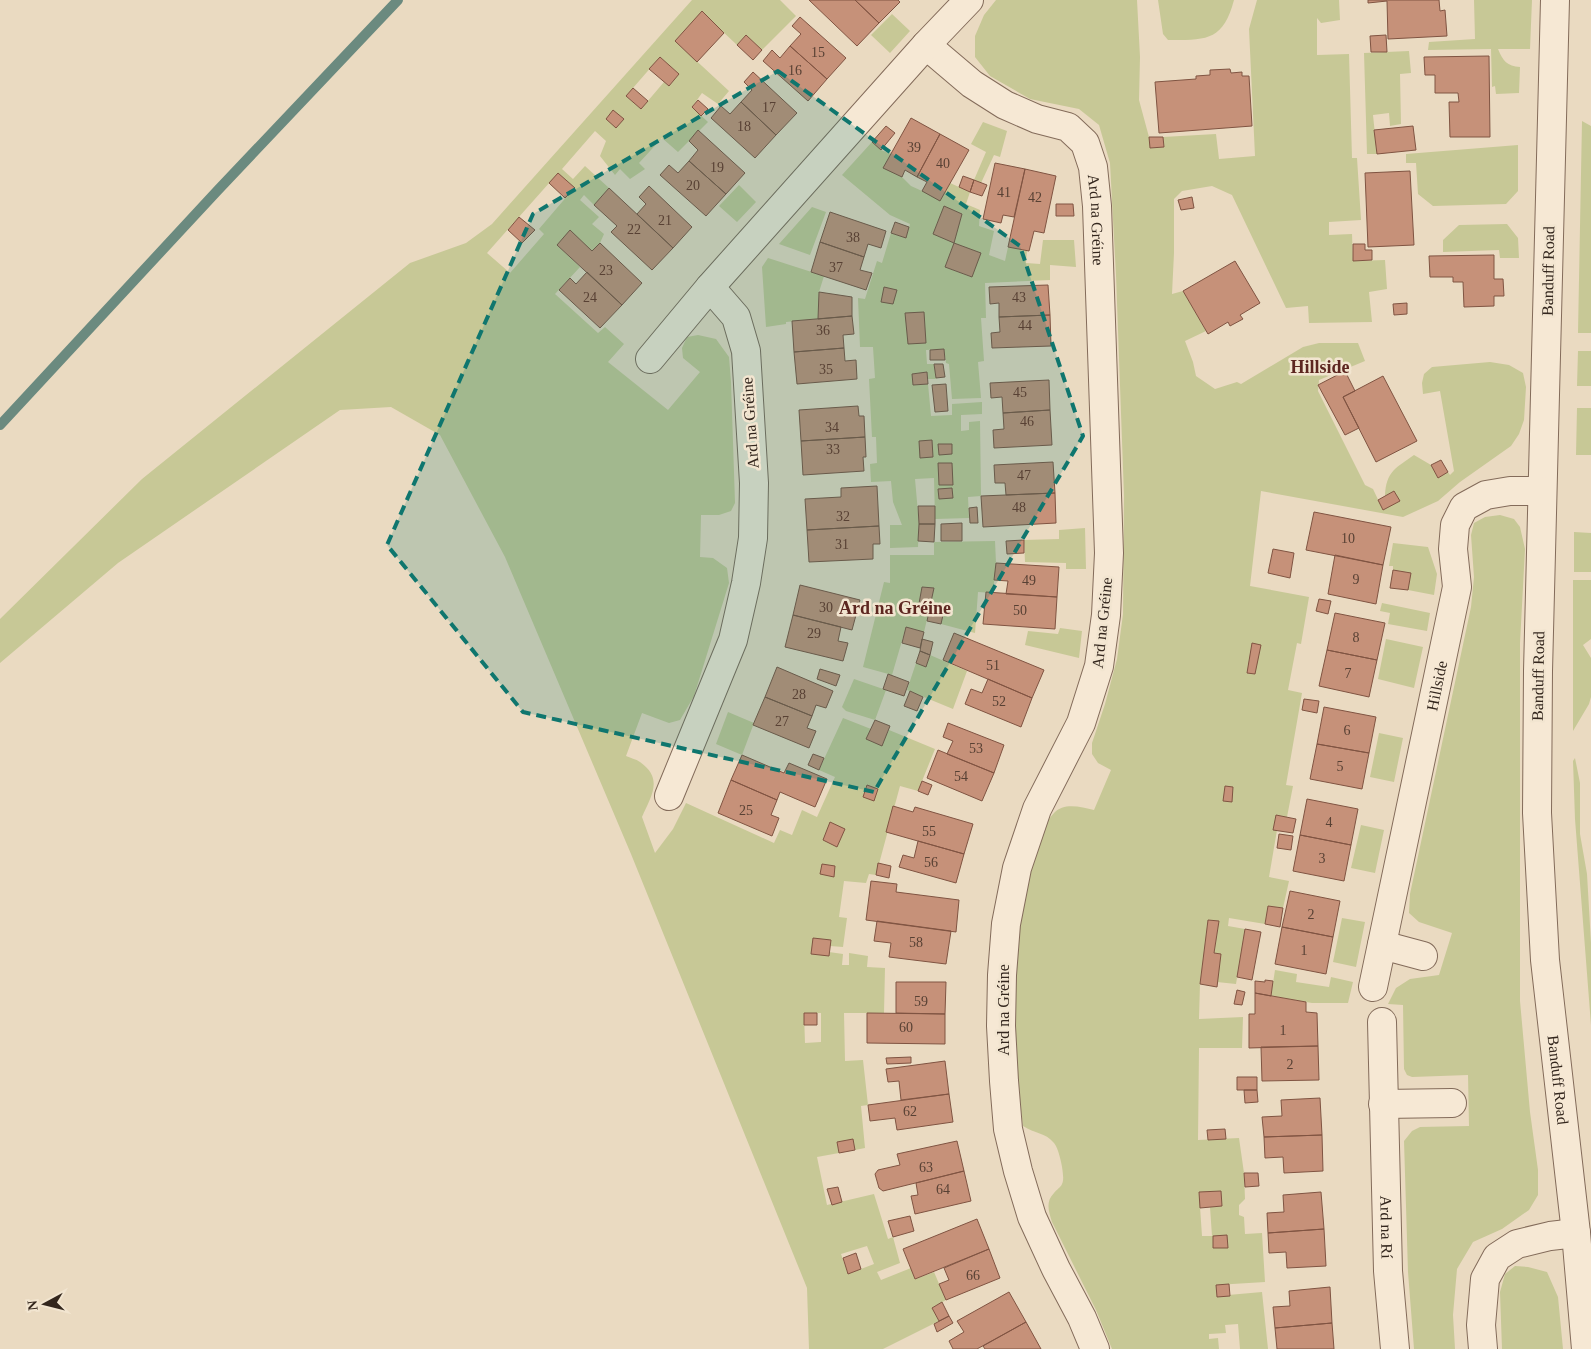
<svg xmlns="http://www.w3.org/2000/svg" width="1591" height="1349" font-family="'Times New Roman',serif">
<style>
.green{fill:#c7c896;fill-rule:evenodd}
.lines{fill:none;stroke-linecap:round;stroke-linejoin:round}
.stream{stroke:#6b8a7f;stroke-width:10}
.building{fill:#c69179;stroke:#805442}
.minor-casing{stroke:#836b5a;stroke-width:30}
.minor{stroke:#f6e8d4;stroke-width:28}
.marked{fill:#0f766e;fill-opacity:0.2;stroke:#0f766e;stroke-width:4;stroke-dasharray:10 6;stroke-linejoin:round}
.labels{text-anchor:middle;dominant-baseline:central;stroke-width:5;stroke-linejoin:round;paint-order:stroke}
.number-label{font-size:14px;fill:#584134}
.street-label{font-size:16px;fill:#33261d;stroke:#f2e5d0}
.neighbourhood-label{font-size:18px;font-weight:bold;fill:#5d2620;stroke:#f2e5d0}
</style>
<rect width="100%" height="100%" fill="#eadac1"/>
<path class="green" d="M692,0H780L796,16L762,50L746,35L737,45L702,12L675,41L729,91L718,104L702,93L692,107L708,122L678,152L662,138L639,163L645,169L630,179L620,169L615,175L600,156L606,141L595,131L562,169L573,179L585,166L609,188L594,205L584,195L580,200L599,217L592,224L604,234L600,243L592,251L570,231L557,245L580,267L555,294L598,333L605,327L624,344L608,362L668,410L700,372L683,358L682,348L687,337L698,335L716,339L729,357L731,382L735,503L731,511L719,515H701L700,557L713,558L727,568L729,583L694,696L680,720L669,723L642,713L626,756C630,758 636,759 640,762C664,779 651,796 642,817L655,853L673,829L686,803L774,843L780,830L792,835L802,810L817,817L835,777L819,770L843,718L871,729L882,745L889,730L935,749L918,791L900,786L876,875L869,874L866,883L844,881L839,917L847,918L843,947L830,946L829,952L843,954L842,965H849V953L868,956L867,967L885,968L884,1013H844L845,1061L863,1060L868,1105L861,1106L865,1148L855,1150L852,1139L837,1143L839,1153L817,1157L827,1205L874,1194L888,1239L893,1237L900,1263L877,1272L881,1280L911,1268L915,1279L934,1272L946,1300L932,1308L939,1321L883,1349H809L807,1288L631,854L505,557L440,435L391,407L340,410L118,563L0,663V619L142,479L410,263L466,243L492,224ZM660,57L679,74L669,86L664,82L641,109L626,96ZM558,173L574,188L539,229L544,234L510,273L487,253ZM804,1013H821V1042L805,1043ZM867,1246L874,1264L848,1274L841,1254Z
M996,0H1137L1140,57L1139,100L1149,137L1150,148L1164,147L1163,137L1216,134L1219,159L1255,156L1249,29L1257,0H1339L1340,20L1321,23L1317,18V55L1349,54L1352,158H1357L1361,220L1329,222V235L1352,234L1353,261L1385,260L1387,289L1369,292L1372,322L1309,323L1308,306L1286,308L1232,195L1212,186L1182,191L1174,199V253L1172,294L1183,291L1206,331L1185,341L1193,362L1196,376L1215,389L1237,382L1241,384L1303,347L1319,343H1358L1365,361L1319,380L1318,391L1365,485L1373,489L1383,510L1399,501L1394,491L1385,496C1386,471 1396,468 1414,455L1431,465L1438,478L1448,472L1450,475L1454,471L1440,391L1423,394L1422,383L1424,374L1432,367L1490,362L1509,365L1523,373L1526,387L1524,420L1519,434L1511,446L1460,482L1438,501L1403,517L1261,491L1250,586L1309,597L1301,644L1297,643L1288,690L1302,693L1286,785L1293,786L1287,817L1277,830L1269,877L1289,881L1283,908L1268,906L1265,924L1229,918L1228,926L1245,929L1236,984L1217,982L1221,954L1214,953L1219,921L1208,920L1200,984L1199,1019L1243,1017L1242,1048H1199L1198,1140L1239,1138L1244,1173L1245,1199L1239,1205V1215L1244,1217L1245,1234L1262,1233L1265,1282L1216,1285L1217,1296L1262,1292L1268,1349H1240L1238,1324L1225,1325L1226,1333L1209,1334V1339L1218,1338L1219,1349H1112L1096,1310L1052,1222C1049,1212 1045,1202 1054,1193C1056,1190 1061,1187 1062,1184C1066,1178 1059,1148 1054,1143C1045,1132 1035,1134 1023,1126C1010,1036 1008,939 1037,851C1041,838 1044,823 1054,813C1064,802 1081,807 1094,810L1111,770L1098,763L1092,754V743L1105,704L1117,659L1123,614L1124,496L1116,275L1110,163L1099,125L1079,109L1030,99L990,76L975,57V36L984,15ZM1199,1192L1210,1207L1212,1236H1202Z
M1158,0H1234C1223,41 1207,40 1168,40L1163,34Z
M1474,0H1532L1530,49H1498C1503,61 1507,66 1520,67L1519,93L1496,94L1495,86L1492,87L1491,49L1428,50L1429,42L1475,39Z
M892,14L910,31L890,53L871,35Z
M1409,51L1411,73L1400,74L1401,124L1390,126L1389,113L1373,115L1377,154H1367L1364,53Z
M1582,121L1591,126V333H1578Z
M983,122L1007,131L1000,157L994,155L981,183L974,180L986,152L971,144Z
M872,142L881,150L891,154L884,168L902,177L911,186L922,191L950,183L970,192L966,204L980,210L979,226L994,231L989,255L1005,261L1008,247L1027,251L1026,263L1040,264L1043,240H1074L1076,267L1050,265V280L985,283L986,318H981L984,361L978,362L981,398L952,399L949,364L946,363L944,349L926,350L927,364H934L936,379H928L927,372L912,374L913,385L928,384L931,416L952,415V404L982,402V414L961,415V431L969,430V422L980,421L981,496L968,497L969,518L935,519L934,478L915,479L919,524L918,547L890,548V525H902L893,502L891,481L871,482L870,464L877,463L876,437H872L869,379L875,378L873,347H860L858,298L865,299L877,261L882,263L891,233L906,238L910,224L890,215L842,175ZM944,207L962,214L954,242L933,234ZM954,243L980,253L971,277L945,267Z
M1518,145V191L1506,204L1433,206L1418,194L1416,163H1406V154Z
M739,185L756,202L737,222L719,206Z
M812,207L826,212L810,255L779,244Z
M1507,224L1518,238L1519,258H1500L1499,250L1443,252V240L1459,225Z
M768,258L824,276L819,292L818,319L786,322V324L766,327L762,267Z
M1578,351H1591V386H1577Z
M1577,408H1591V455H1576Z
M1500,515L1514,519L1520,527L1525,549L1520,643V1001L1530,1112L1538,1170V1195L1529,1210L1502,1229L1473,1242L1457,1269L1453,1315L1455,1349H1414L1408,1272L1404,1141L1412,1131L1420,1127L1469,1126L1468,1075L1412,1077L1407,1075L1404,1069L1403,1005L1388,1004L1396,988L1410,979L1439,975L1452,933L1419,922L1409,913L1410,894L1471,607L1474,577L1471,535L1474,523L1485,517Z
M1085,528L1086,569H1066V563L1025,562L1024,540L1059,539V530Z
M1574,532L1591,533V572H1574Z
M995,541L996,563L993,593L978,592L975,633L941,624L945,606L931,603L934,588L922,587L918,609L929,611L924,632L906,627L892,675L863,667L884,582L890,583V555H934V542Z
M1393,543L1428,547L1437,574L1434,595L1408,590L1410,573L1393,570V566H1389Z
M1573,580H1591V639L1583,645L1591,658V697L1589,704L1573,731Z
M1382,603L1430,613L1427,631L1388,624L1390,613L1380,611Z
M1060,628L1082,631L1079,658L1025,645L1028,631L1058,634Z
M1386,639L1423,647L1414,688L1378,679Z
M930,655L967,671L953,709L907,690L916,663L926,667Z
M854,679L886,690L875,720L846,711L842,707Z
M728,712L754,723L742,755L716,744Z
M1379,733L1403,738L1394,782L1370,777Z
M1575,758L1580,783V834L1587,874L1591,943V1025L1575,819L1573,761Z
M1361,825L1384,830L1375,873L1351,868Z
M1342,918L1365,922L1356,967L1333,962Z
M1275,970L1297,974L1296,982L1329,987L1331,977L1353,982L1348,1003H1312L1271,996Z
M1515,1266L1528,1267L1547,1272L1558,1297L1563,1349H1502L1500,1292L1505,1274Z"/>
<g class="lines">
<path class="stream" d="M0,425L218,190L398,0"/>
</g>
<path class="building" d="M809,0H855L879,23L857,46Z
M855,0H898L900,2L879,23Z
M1368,0H1439L1440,11L1445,10L1447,36L1388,39L1387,1L1368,3Z
M702,11L724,33L697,62L675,41Z
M800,17L846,58L827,79L790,46L801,34L792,26Z
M746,35L762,50L753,60L737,45Z
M1386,35L1387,52H1371L1370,36Z
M790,46L827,79L808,101L763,61L772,50L780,58Z
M1489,56L1490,137H1450L1449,102H1459L1458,93H1435V75H1425L1424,57Z
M660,57L679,74L669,86L649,69Z
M1230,69L1231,73L1242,72V76H1249L1252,126L1159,133L1155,82L1196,79V76L1210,75V70Z
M753,72L797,113L776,135L741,102L752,90L744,82Z
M633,88L648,101L641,109L626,96Z
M698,100L708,109L701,116L692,107Z
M741,102L776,135L755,158L711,118L721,106L730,114Z
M613,110L624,119L616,128L606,119Z
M911,118L940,134L917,177L905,170L902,177L883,168Z
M886,126L895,133L881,150L872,142Z
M1413,126L1416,150L1377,154L1374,130Z
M698,130L745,173L726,194L689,161L698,150L689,141Z
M940,134L969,150L940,201L922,191L927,182L917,177Z
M1149,137H1163L1164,147L1150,148Z
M689,161L726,194L706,216L660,175L669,165L678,173Z
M995,163L1025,169L1014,217L1003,215L1001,223L983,219Z
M1025,169L1056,176L1044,233L1034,231L1029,251L1008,247Z
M1410,171L1414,245L1368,247L1365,173Z
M558,173L575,188L565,198L549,183Z
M963,176L974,180L970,192L959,187Z
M974,180L987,185L982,196L970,192Z
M649,186L692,227L673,248L637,214L646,204L639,197Z
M609,188L673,248L652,270L611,232L617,226L594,205Z
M1192,197L1194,208L1181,210L1178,200Z
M1056,204H1073L1074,216H1056Z
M944,206L962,214L954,243L933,234Z
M830,212L886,231L881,248L868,244L864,257L820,242Z
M519,217L535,230L522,243L508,230Z
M895,222L909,227L906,238L891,233Z
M570,230L592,251L600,243L642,283L622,305L557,245Z
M820,242L864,257L860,270L872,273L866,290L811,272Z
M954,243L981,253L972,277L945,267Z
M1353,244H1365V250H1372V260L1353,261Z
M1494,255V279H1503L1504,296H1494V306L1464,307L1463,282H1453V277H1430L1429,256Z
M1235,261L1260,303L1240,315L1243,319L1230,326L1228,322L1208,334L1183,291Z
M587,272L622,305L600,328L559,290L570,278L576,284Z
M1048,285L1050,315L999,317V303L990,304L989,287Z
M884,287L897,290L893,304L881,302Z
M819,292L852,297V316L818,319Z
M1407,303V314L1394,315L1393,304Z
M924,312L926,343L908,344L905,313Z
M1050,315L1051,346L992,348L991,333L1000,332L999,317Z
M852,316L854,334L843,335L844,348L794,352L792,321Z
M844,348L845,361L856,360L857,379L797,384L794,352Z
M944,349L945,360H930V350Z
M934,364H943L945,377L936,378Z
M1345,371L1355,391L1343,397L1359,428L1345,435L1318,385Z
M927,372L928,384L913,385L912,374Z
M1383,376L1417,441L1376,462L1343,397Z
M1049,380L1050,410L1003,413L1002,397L991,398L990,383Z
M946,384L948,411L935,412L932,385Z
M858,406L859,416H864L865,437L801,441L799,410Z
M1050,410L1052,445L994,448L993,430L1004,429L1003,413Z
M865,437L866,457H863L864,471L803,475L801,441Z
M932,440L933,457L920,458L919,441Z
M938,444H952V454L939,455Z
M1441,460L1448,472L1438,478L1431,465Z
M1053,462L1055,493L1006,495L1005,483H995L994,465Z
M938,463H952L953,485H939Z
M877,486L879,526L807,530L805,499L841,497V488Z
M952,488L953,498L939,499L938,489Z
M1394,491L1400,501L1383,510L1378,500Z
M1055,493L1056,523L983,527L981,496Z
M918,506H935V524H919Z
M977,507L978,523H970L969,508Z
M1314,512L1391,527L1383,565L1306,550Z
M962,523V541H941V524Z
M919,524H935L934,542L918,541Z
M879,526L880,544H873V559L809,562L807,530Z
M1024,540V553L1007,554L1006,541Z
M1273,549L1294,553L1290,578L1268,573Z
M1335,555L1383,565L1376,604L1328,594Z
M996,563L1059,567L1057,597L1006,594L1008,581L994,580Z
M1393,570L1411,573L1408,590L1390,588Z
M800,585L860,600L852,630L793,615Z
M922,587L934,588L929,611L918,609Z
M986,592L1057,597L1055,629L983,624Z
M1319,599L1331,601L1328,614L1316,611Z
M931,603L945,606L941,624L927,621Z
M1335,613L1385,623L1377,660L1327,650Z
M793,615L841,627L838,641L848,643L843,661L785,647Z
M906,627L924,632L920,648L902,643Z
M954,633L1044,670L1032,698L943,660Z
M922,639L933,642L930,655L920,651Z
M1252,643L1261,645L1255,674L1247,673Z
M1327,650L1377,660L1369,697L1319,686Z
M920,651L930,655L926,667L916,663Z
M777,667L833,691L826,708L816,705L812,716L765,697Z
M820,669L840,675L836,686L817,679Z
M888,674L909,682L904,696L883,689Z
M988,679L1032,698L1021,727L965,704L971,689L982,693Z
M910,691L923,697L917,711L904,706Z
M765,697L812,716L807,728L816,731L809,748L753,725Z
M1304,699L1319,701L1317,713L1302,710Z
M1324,707L1376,717L1369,753L1317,744Z
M875,720L890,726L882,746L866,739Z
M948,723L1004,745L994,773L947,754L953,741L943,737Z
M1317,744L1369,753L1362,789L1310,779Z
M938,750L994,773L982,801L927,778Z
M813,754L824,758L819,770L808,765Z
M742,755L784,773L789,763L827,779L815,807L780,792L777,800L731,780Z
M731,780L777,800L771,815L779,818L772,836L718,813Z
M922,781L932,785L928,795L918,791Z
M867,785L878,789L874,801L863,797Z
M1225,786L1233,787L1232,802L1223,801Z
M1307,799L1358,809L1351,845L1300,835Z
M893,806L913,812L915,807L973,824L964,854L886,832Z
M1276,815L1296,819L1293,833L1273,830Z
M830,822L845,829L837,847L823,840Z
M1279,834L1293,836L1291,850L1277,848Z
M1300,835L1351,845L1344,881L1293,871Z
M918,841L964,854L956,883L899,867L903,855L914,858Z
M878,863L891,866L889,878L876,875Z
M822,864L835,866L834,877L820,874Z
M871,881L897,884L896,892L959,900L956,932L866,920Z
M1290,891L1340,901L1333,937L1282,927Z
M1268,906L1283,908L1280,927L1265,924Z
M1208,920L1219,921L1214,953L1221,954L1217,987L1200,984Z
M877,921L951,931L946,964L889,957L891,943L874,941Z
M1282,927L1333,937L1326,974L1275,964Z
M1245,929L1261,932L1252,980L1237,977Z
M813,938L831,940L829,956L811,954Z
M1265,980L1273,981L1271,996L1255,993V981L1265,982Z
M896,982H946L945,1014L896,1013Z
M1237,990L1245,992L1242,1005L1234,1004Z
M1255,993L1306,1002V1012L1317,1013L1318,1046L1249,1048V1014H1255Z
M804,1013H817V1025H804Z
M867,1013L945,1014V1044L867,1043Z
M1318,1046L1319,1080L1262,1081L1261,1047Z
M911,1057V1063L887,1064L886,1058Z
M945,1061L949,1094L901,1100L899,1081L888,1082L886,1069Z
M1237,1077H1257V1090H1237Z
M1244,1090H1257L1258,1102L1245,1103Z
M949,1094L953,1122L897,1130L895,1118L870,1121L868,1105Z
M1320,1098L1322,1135L1264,1137L1262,1117L1282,1116L1281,1100Z
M1225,1129L1226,1139L1208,1140L1207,1130Z
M1322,1135L1323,1171L1284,1173L1283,1157L1265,1158L1264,1137Z
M853,1139L855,1150L839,1153L837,1142Z
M957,1141L964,1171L883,1191L879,1188L875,1174L878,1170L900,1165L897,1154Z
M964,1171L971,1201L915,1214L911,1196L918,1195L916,1183Z
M1244,1173H1258L1259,1186L1245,1187Z
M838,1187L842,1202L832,1205L827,1189Z
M1221,1191L1222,1206L1200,1208L1199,1192Z
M1321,1192L1324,1229L1268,1233L1267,1213L1284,1212L1283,1195Z
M910,1216L914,1231L893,1237L888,1221Z
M977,1219L989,1249L915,1279L903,1249Z
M1324,1229L1326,1266L1287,1268L1286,1252L1269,1253L1268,1233Z
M1227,1235L1228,1248H1213V1236Z
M989,1249L1000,1278L946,1300L939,1284L949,1280L944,1268Z
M856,1253L861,1269L848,1274L843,1258Z
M1229,1284L1230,1296L1217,1297L1216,1285Z
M1330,1287L1332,1323L1275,1328L1273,1307L1290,1306L1289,1291Z
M1009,1292L1026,1322L977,1349H953L949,1341L964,1332L957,1321Z
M942,1302L949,1316L939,1321L932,1308Z
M949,1316L953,1323L937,1332L934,1324Z
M1026,1322L1041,1349H985L983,1346Z
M1332,1323L1334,1349H1277L1275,1328Z"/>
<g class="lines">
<g class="minor-casing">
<g id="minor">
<path id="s1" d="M1555,0L1538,671L1537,813L1545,960L1576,1233L1586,1349"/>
<path id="s2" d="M926,45L972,84L1005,105L1037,119L1068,127L1085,143L1093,167L1097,206L1109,553L1106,615L1099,666L1081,723L1037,809L1017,868L1006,924L1002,975L1001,1026L1004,1081L1008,1129L1018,1171L1032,1217L1056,1269L1082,1318L1095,1349"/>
<path d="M650,359L710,287L926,45L969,0"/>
<path d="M669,796L733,640L746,583L753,538L754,483L746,351L736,317L710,287"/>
<path d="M1382,945L1423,956"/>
<path id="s3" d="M1373,987L1457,587L1453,549L1455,525L1464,507L1486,495L1510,491H1542"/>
<path id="s4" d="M1382,1022L1388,1271L1395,1349"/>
<path d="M1383,1104L1452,1103"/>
<path d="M1483,1349L1481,1325L1485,1279L1497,1257L1517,1244L1550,1236L1576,1233"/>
</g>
</g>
<use href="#minor" class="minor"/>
</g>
<path class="marked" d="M778,71L1020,246L1083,436L874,792L523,712L387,545L533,214Z"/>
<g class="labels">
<g class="number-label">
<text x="818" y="52">15</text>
<text x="795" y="70">16</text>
<text x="769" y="107">17</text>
<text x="744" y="126">18</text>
<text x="914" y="147">39</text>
<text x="943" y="163">40</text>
<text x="717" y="167">19</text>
<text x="693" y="185">20</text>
<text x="1004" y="192">41</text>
<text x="1035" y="197">42</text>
<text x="665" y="220">21</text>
<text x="634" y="229">22</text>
<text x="853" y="237">38</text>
<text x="836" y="267">37</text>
<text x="606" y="270">23</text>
<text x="590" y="297">24</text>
<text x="1019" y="297">43</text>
<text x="1025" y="325">44</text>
<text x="823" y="330">36</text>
<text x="826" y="369">35</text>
<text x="1020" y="392">45</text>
<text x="1027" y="421">46</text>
<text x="832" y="427">34</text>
<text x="833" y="449">33</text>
<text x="1024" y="475">47</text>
<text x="1019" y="507">48</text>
<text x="843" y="516">32</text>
<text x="1348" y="538">10</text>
<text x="842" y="544">31</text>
<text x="1356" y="579">9</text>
<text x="1029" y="580">49</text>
<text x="826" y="607">30</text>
<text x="1020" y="610">50</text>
<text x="814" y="633">29</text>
<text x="1356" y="637">8</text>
<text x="993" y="665">51</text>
<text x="1348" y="673">7</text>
<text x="799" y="694">28</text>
<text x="999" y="701">52</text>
<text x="782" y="721">27</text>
<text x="1347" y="730">6</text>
<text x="976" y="748">53</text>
<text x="1340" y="766">5</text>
<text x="961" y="776">54</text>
<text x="746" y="810">25</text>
<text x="1329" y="822">4</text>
<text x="929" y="831">55</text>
<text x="1322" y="858">3</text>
<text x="931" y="862">56</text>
<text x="1311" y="914">2</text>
<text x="916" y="942">58</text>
<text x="1304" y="950">1</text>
<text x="921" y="1001">59</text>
<text x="906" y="1027">60</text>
<text x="1283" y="1030">1</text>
<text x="1290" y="1064">2</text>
<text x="910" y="1111">62</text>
<text x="926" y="1167">63</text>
<text x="943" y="1189">64</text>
<text x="973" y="1275">66</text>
</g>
<g class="street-label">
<text stroke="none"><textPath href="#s2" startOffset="268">Ard na Gréine</textPath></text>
<text transform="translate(1548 271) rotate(-89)">Banduff Road</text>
<text transform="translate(750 423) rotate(-94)">Ard na Gréine</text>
<text transform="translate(1102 623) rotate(-84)">Ard na Gréine</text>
<text transform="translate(1538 676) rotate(-89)">Banduff Road</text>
<text stroke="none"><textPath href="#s3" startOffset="308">Hillside</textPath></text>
<text transform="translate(1003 1010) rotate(-90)">Ard na Gréine</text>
<text stroke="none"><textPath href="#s1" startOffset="1081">Banduff Road</textPath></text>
<text stroke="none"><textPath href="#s4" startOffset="205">Ard na Rí</textPath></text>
</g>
<g class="neighbourhood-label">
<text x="1320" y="367">Hillside</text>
<text x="895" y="608">Ard na Gréine</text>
</g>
</g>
<g transform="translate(45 1304) rotate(263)" stroke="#f2e5d0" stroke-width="4" paint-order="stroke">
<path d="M0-4L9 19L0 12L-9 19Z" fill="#33261d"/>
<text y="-8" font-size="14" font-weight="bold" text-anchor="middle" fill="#33261d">N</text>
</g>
</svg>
